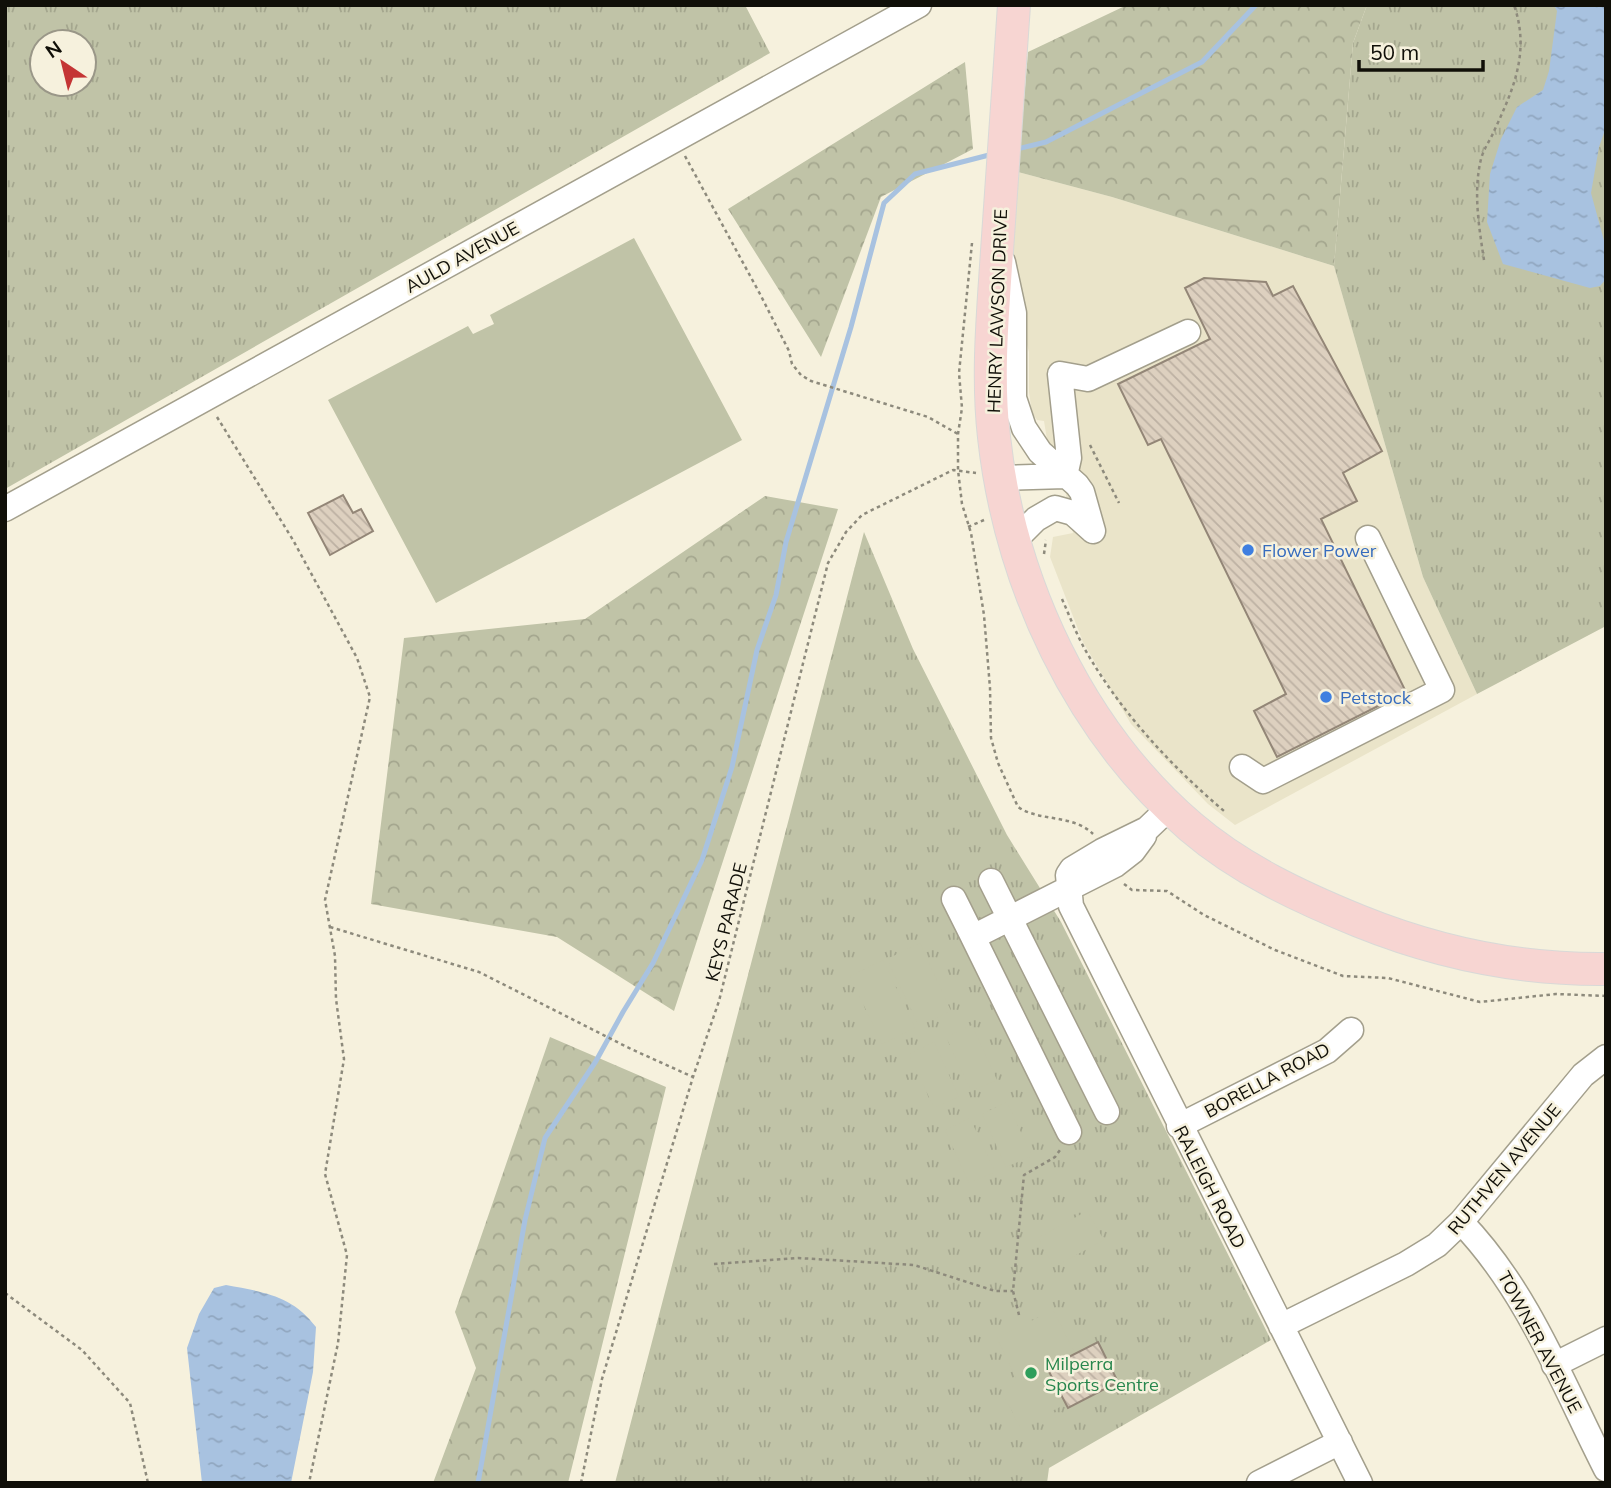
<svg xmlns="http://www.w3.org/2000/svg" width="1611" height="1488" font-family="Mulish,sans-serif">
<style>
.built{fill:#eae4c9}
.grass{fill:url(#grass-tufts);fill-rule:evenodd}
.forest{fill:url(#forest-crowns)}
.pitch{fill:#c0c3a7}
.water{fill:url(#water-ripples)}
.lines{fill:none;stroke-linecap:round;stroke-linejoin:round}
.stream{stroke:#a8c2e0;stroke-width:5}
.building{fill:url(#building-back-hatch);stroke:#938677;stroke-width:2}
.minor-casing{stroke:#a39f8c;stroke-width:27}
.major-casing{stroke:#d9d9d7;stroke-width:34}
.path{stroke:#8d8a7c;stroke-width:2.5;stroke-dasharray:3.5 3.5;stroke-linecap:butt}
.minor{stroke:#fff;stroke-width:24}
.major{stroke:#f7d5d2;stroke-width:32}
.shop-dot{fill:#3f7fe0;stroke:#f6f1dd;stroke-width:2.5}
.leisure-dot{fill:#2e9e5b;stroke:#f6f1dd;stroke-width:2.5}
.labels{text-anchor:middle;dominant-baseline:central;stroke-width:5;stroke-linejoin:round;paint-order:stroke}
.street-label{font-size:18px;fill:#100f08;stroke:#f6f1dd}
.shop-label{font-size:18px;fill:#366cbe;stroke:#f6f1dd;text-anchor:start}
.leisure-label{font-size:18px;fill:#27864d;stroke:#f6f1dd;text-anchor:start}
</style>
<defs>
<pattern id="grass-tufts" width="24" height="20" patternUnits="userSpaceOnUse" patternTransform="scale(1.75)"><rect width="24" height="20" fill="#c0c3a7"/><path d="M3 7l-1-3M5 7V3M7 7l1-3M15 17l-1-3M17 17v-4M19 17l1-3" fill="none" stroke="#a4a68e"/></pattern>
<pattern id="forest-crowns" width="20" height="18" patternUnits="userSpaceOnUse" patternTransform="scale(1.75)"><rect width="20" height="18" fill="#c0c3a7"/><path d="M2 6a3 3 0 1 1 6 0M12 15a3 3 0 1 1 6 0" fill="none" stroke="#a4a68e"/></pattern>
<pattern id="water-ripples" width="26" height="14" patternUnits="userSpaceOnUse" patternTransform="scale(1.75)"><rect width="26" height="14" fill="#a8c2e0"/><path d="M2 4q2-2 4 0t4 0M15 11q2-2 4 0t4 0" fill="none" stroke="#90a6bf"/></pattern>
<pattern id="building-back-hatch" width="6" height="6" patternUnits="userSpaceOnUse" patternTransform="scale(1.75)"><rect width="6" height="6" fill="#ddd0bf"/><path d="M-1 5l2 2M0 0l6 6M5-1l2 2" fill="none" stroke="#bdb1a3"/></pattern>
</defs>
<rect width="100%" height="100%" fill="#f6f1dd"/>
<path class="built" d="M1018,172L1112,197L1334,266L1423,577L1477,694L1235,825L1208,804L1131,724L1083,642L1050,557L1053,537L1073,533L1063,479L1049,452L1044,421L1037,420L1032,413L1029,392V352L1010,279Z"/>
<path class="grass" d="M5,5H745L770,53L5,489ZM42,42H84V84H42Z
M1367,5H1606V626L1477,694L1423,577L1334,266L1353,43Z
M864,532L913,649L948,718L1007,835L1061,922L1271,1340L1049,1468L1047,1483H615Z"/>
<path class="forest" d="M1127,5H1367L1353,43L1334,266L1112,197L1018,172L1028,52Z
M965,62L973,149L881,197L821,357L728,209Z
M765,496L838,509L674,1011L557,937L371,904L404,638L585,619Z
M550,1037L666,1087L568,1483H433L476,1368L455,1312Z"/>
<path class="pitch" d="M634,238L742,440L436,603L328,400L468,326L473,334L494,324L490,315Z
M920,943L951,1011L919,1026L887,959Z
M883,960L915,1028L882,1044L850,976Z
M972,1025L997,1080L971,1091L946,1037Z
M934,1042L959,1097L934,1108L909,1054Z
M1007,1102L1032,1156L1006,1167L982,1114Z
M970,1118L995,1172L969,1183L945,1130Z
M1087,1211L1104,1240L1054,1267L1038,1238Z
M1053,1310L1074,1351L1044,1366L1064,1405L1020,1427L1005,1398L1017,1380L997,1338Z"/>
<path class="water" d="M1554,5H1606V127L1599,147L1591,193L1606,248V279L1600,286L1590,288L1503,264L1487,222L1490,174L1501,139L1517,107L1543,90L1549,71L1557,11Z
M226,1285C263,1292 292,1295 316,1327L313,1372L291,1483H202L187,1348L199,1314L214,1288Z"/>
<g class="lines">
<path class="stream" d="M1013,150L1046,142L1202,62L1256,5
M478,1483L525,1220L545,1138L596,1061L623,1012L653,963L702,860L732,767L757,650L776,595L786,542L851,327L884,203L915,174L993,154"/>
</g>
<path class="building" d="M1204,278L1266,282L1273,296L1293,286L1382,451L1343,473L1357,501L1321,519L1406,692L1277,757L1254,711L1286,694L1161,439L1148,445L1118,384L1210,339L1185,288Z
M343,495L353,513L361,509L373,531L330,555L308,513Z
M1098,1342L1118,1382L1068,1408L1047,1368Z"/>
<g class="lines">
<g class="minor-casing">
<path id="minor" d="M1003,262L1014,313V398L1024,428L1040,452L1077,485L1082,492L1093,531
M1065,476L1069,458L1060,374L1088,379L1188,332
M1000,478L1065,476
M5,509L919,5
M1015,540L1036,519L1055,508L1073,513L1093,531
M1242,767L1263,781L1442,690L1368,538
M1170,807L1147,829L1102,851L1072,869L1068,875L1071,906L1360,1483
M991,881L1107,1112
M954,899L973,937
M1179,1126L1327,1051L1351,1030
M1069,1132L973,937L1115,865L1133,851L1144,836
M1461,1222C1528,1291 1563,1385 1606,1469
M1281,1326L1406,1264L1437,1245L1461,1222L1583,1075L1606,1057
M1554,1365L1606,1339
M1259,1483L1340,1442"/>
</g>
<g class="major-casing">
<path id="major" d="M1014,5C1008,87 1003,169 997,251C993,313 987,375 994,437C1010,583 1079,731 1191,827C1240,869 1300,897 1359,921C1438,953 1520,970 1606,969"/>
</g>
<path class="path" d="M685,156L760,294L789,351L792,364L801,375L811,381L928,417L958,434
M972,243L959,373L962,408L958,434V470L962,504L971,533L984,615L990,688L991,738L998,763L1018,807C1040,822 1073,814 1093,834
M1484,260C1479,227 1473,192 1481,159C1484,148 1491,139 1495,129C1514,88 1530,51 1514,5
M217,417L293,540L357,658L370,697L325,900L335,956L336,999L344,1059L325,1174L347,1255L338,1343L309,1483
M1090,445L1119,503
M968,527L984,520
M1044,554L1046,540
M1062,599C1070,617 1077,636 1087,653C1122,713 1170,765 1224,811
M1124,884L1132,890L1167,891L1204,915L1275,950L1343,976L1388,978L1480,1002L1556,994L1606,996
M330,927L479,972L631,1049L693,1077
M714,1264L798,1258L914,1265L995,1291H1013
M5,1293L82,1350L130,1403L148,1483
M1019,1315L1013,1291L1024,1175L1055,1157L1060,1150
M581,1483L602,1379L693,1077L719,1001L828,563L846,532L862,515L953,470L976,473"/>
<use href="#minor" class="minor"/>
<use href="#major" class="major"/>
</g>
<g class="shop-dot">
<circle cx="1248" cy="550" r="7"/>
<circle cx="1326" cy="697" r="7"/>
</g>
<circle class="leisure-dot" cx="1031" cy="1373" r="7"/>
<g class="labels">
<g class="street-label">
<text transform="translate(462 257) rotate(-29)">AULD AVENUE</text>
<text transform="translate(997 311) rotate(-88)">HENRY LAWSON DRIVE</text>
<text transform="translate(726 922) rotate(-76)">KEYS PARADE</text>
<text transform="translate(1267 1080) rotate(-28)">BORELLA ROAD</text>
<text transform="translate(1504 1169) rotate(-50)">RUTHVEN AVENUE</text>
<text transform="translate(1210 1187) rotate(63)">RALEIGH ROAD</text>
<text transform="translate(1540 1342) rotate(62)">TOWNER AVENUE</text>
</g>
<g class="shop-label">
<text x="1262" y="550">Flower Power</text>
<text x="1340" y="697">Petstock</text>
</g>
<g class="leisure-label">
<text x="1045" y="1363">Milperra<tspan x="1045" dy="21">Sports Centre</tspan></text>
</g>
</g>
<rect width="1611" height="1488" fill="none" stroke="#100f08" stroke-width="14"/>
<g transform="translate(63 63) rotate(325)"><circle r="33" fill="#f6f1dd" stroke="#9a9788" stroke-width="2"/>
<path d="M0-5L12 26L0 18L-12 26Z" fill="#c43535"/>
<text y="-10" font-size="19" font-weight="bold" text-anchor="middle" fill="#100f08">N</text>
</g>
<path d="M1359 60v10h124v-10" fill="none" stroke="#100f08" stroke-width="3.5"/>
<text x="1370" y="60" font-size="21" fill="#100f08" stroke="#f6f1dd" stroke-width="5" paint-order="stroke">50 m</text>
</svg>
